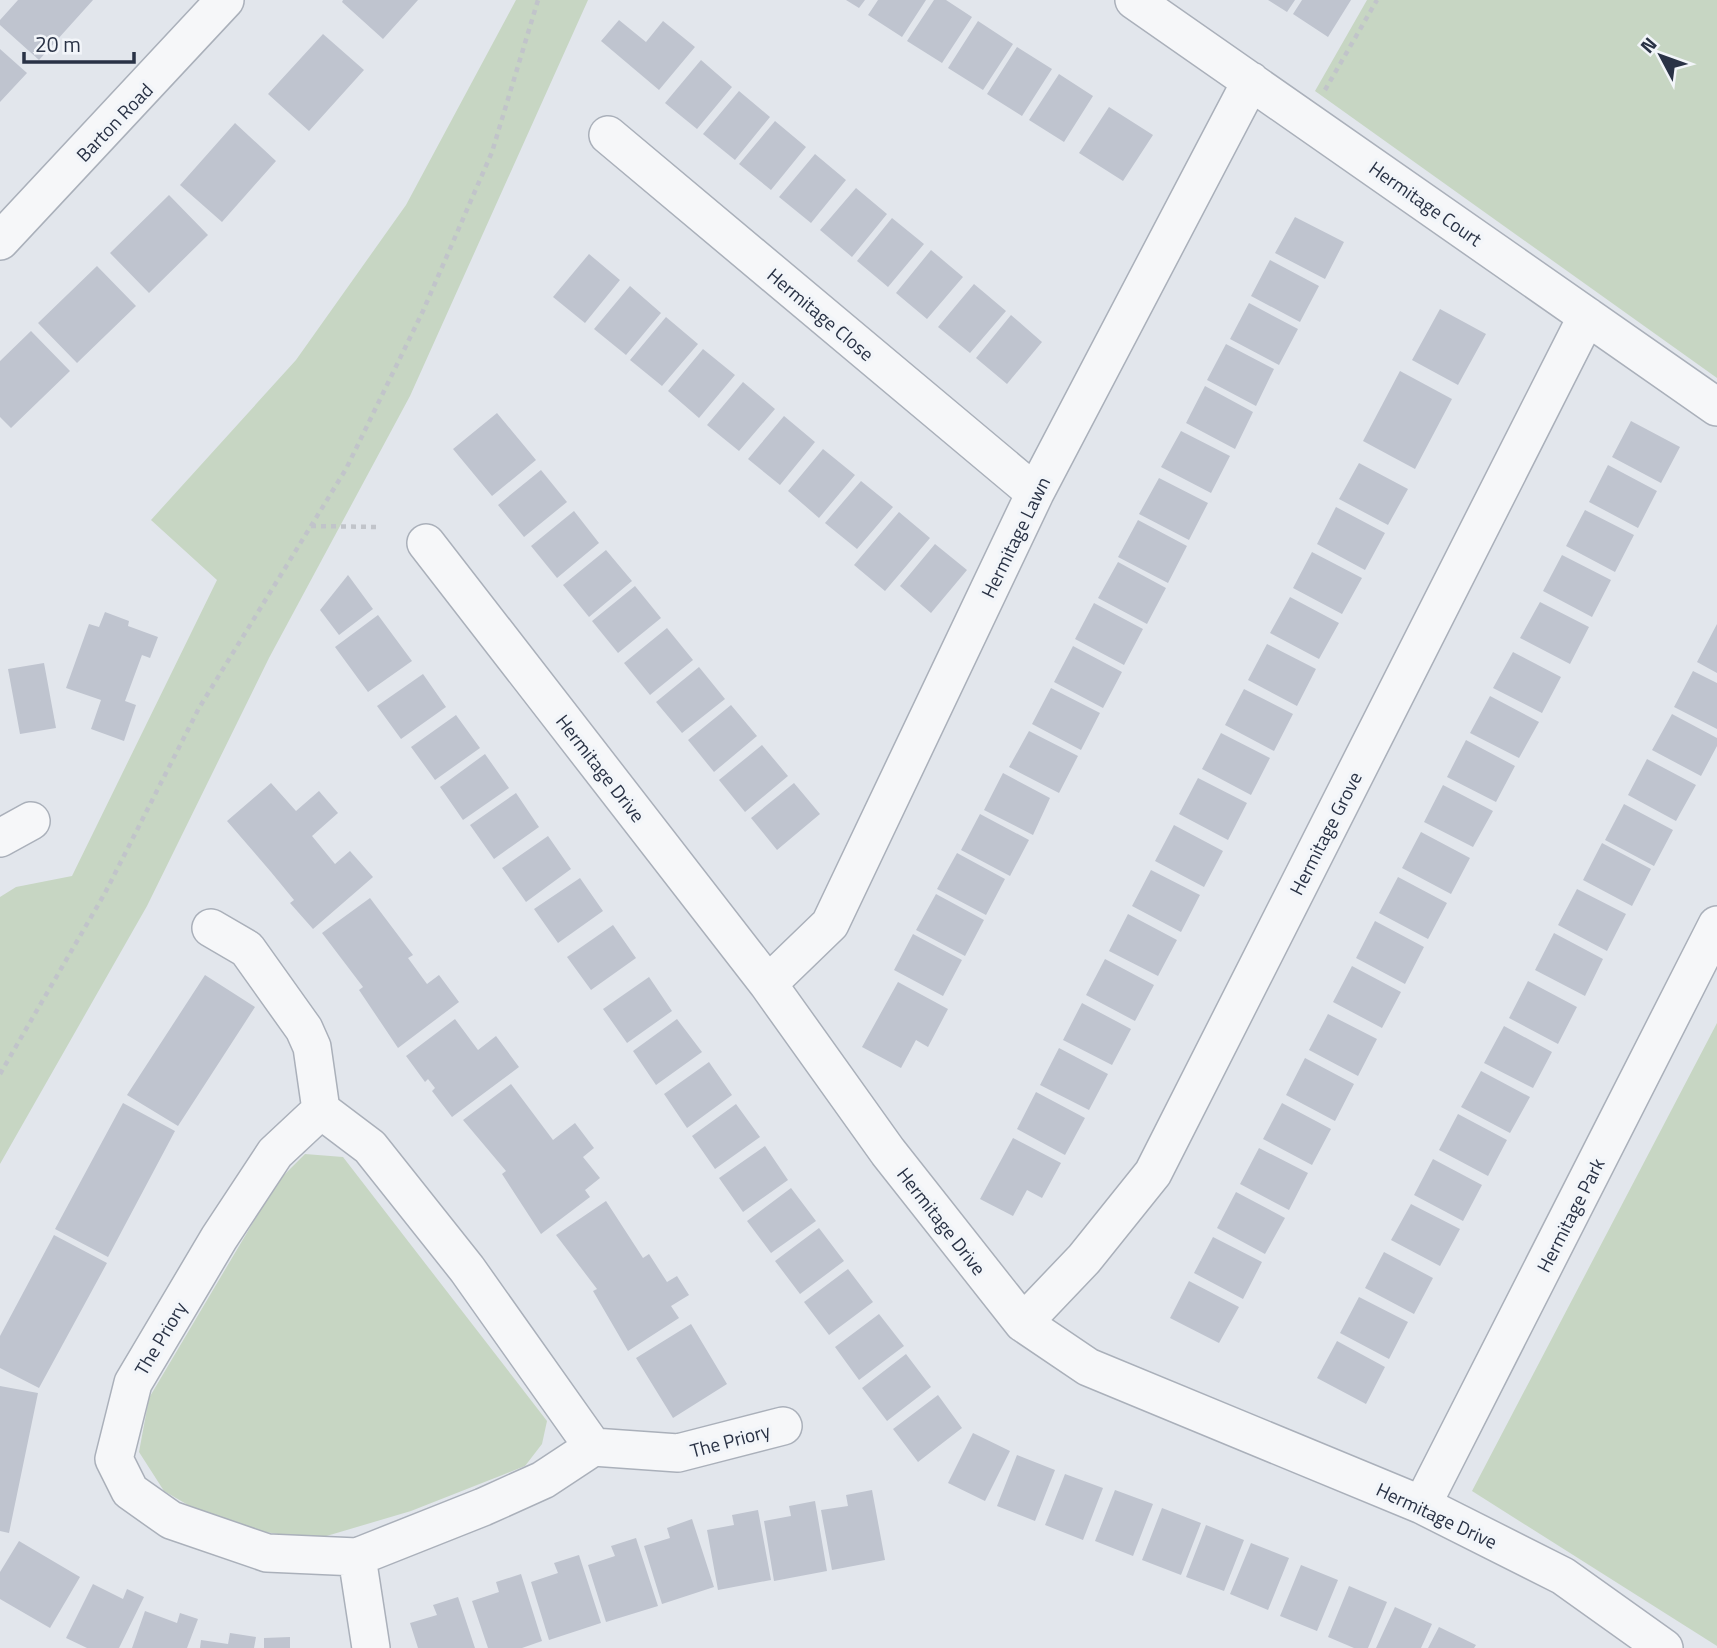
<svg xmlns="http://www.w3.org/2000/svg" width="1717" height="1648" font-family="'Titillium Web',sans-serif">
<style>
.green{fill:#c7d6c3}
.building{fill:#bfc4cf}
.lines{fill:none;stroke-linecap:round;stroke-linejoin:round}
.street-casing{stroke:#aab0ba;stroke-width:40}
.path{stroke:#c1c4ca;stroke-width:4.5;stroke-dasharray:5 5;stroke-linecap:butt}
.street{stroke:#f6f7f9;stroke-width:37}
.labels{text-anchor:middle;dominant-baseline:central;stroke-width:7;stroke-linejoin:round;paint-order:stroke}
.street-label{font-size:19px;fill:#293245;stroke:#f2f5f9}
</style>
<rect width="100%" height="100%" fill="#e2e6ec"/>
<path class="green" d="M516,0H588L410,396L269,658L147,906L0,1164V897L16,887L72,876L217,580L151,520L296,360L406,205Z
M1367,0H1717V378L1315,91Z
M1717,1023V1646L1472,1491Z
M305,1154L343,1157L547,1421L542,1444L525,1466L411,1511L313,1540L243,1528L200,1512L164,1491L139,1452L149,1398L277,1182Z"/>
<path class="building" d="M18,0H93L39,60L0,25V20Z
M343,0H418L383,39L342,2Z
M846,0H865L859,8Z
M878,0H926L902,37L868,15Z
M934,0H946L972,17L942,63L907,41Z
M1268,0H1295L1287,12Z
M1302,0H1351L1328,37L1293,14Z
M619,20L646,42L663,21L695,47L659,90L601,41Z
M978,21L1013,44L983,90L948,68Z
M323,34L364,70L309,131L268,94Z
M1017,47L1052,69L1022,116L987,94Z
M0,49L27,73L0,102Z
M701,60L732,87L697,129L665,103Z
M1059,74L1093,96L1064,142L1029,120Z
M739,91L770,117L735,160L703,134Z
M1109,107L1153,135L1123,181L1079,153Z
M775,121L806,147L771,190L739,164Z
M235,123L276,161L222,222L180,185Z
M815,154L846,180L811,223L779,197Z
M856,188L887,214L852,257L820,230Z
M169,195L208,235L149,293L110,253Z
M1295,217L1344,242L1325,279L1275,253Z
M892,218L924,244L888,287L857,261Z
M931,250L963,277L927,319L896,293Z
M589,254L620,280L585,323L553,297Z
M1270,260L1319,286L1300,322L1251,296Z
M97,266L136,306L77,363L38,323Z
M974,284L1006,311L970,353L938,327Z
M630,286L661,313L626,355L594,329Z
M1249,303L1298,329L1279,365L1230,339Z
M1440,309L1486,334L1458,385L1412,360Z
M1011,315L1042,342L1007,384L976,358Z
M666,317L698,344L662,386L630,360Z
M31,331L70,371L11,428L0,417V361Z
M1226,344L1274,369L1256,406L1207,380Z
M703,349L735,375L699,418L668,391Z
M1400,371L1452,399L1415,469L1363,441Z
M743,382L775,409L739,451L707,425Z
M1205,386L1253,412L1235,449L1186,423Z
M497,413L536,460L492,496L453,449Z
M784,416L815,442L780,485L748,459Z
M1631,421L1680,447L1661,483L1612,457Z
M1181,431L1230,456L1211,493L1161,467Z
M823,449L855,475L819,518L788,491Z
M1359,463L1408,489L1388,525L1339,499Z
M1608,465L1657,491L1638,528L1589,502Z
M541,470L567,502L524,537L498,505Z
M1159,478L1208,503L1189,540L1139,514Z
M861,481L893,507L857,549L825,523Z
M1336,507L1385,533L1365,570L1317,544Z
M1585,510L1634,535L1615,572L1566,546Z
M574,511L599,543L557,578L531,546Z
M899,512L930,538L885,591L854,565Z
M1138,520L1187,546L1168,583L1118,557Z
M935,544L967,570L931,613L900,586Z
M606,550L632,581L589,617L563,585Z
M1312,552L1362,578L1342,614L1293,588Z
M1562,555L1611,580L1592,617L1543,591Z
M1118,562L1166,588L1147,624L1098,598Z
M348,575L373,609L339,635L320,610Z
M635,586L661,618L618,653L592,621Z
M1290,597L1339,623L1319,659L1270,633Z
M1540,602L1589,627L1570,664L1520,638Z
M1094,603L1143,629L1124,665L1075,639Z
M105,612L129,621L128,626L158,637L150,658L142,655L125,701L136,705L124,741L91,729L101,700L66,688L89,624L99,627Z
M378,615L412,661L368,692L335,647Z
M1717,624V673L1697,662Z
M667,628L693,660L650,695L624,663Z
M1267,644L1316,669L1297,706L1248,680Z
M1073,646L1122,672L1103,708L1054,682Z
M1513,652L1561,677L1542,713L1493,688Z
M44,663L56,728L20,734L8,669Z
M699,667L725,699L682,733L656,702Z
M1693,671L1717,683V729L1674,707Z
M423,674L446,707L401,739L377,706Z
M1051,688L1100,713L1081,750L1032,724Z
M1244,689L1293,714L1274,751L1225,725Z
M1490,696L1539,722L1519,758L1470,733Z
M731,705L757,736L714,772L688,740Z
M1672,714L1717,738V746L1701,776L1652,750Z
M456,715L480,748L435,780L411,747Z
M1029,731L1078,756L1059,793L1009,767Z
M1221,733L1270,758L1251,795L1202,769Z
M1466,740L1515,766L1496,802L1447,777Z
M762,745L788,776L745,812L719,780Z
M485,754L509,788L463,820L440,787Z
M1647,759L1696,785L1676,821L1628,795Z
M1003,773L1050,798L1033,835L984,810Z
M1198,778L1247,803L1228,840L1179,814Z
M271,783L296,811L319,791L338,813L312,836L335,864L350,851L373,877L313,929L290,903L294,900L271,872L227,821Z
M794,783L820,814L777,850L751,818Z
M1443,785L1493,811L1473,847L1424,822Z
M516,793L539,827L494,859L470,825Z
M1624,804L1673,830L1654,866L1605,840Z
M980,814L1029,840L1010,876L961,850Z
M1174,825L1223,851L1204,887L1155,861Z
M1421,832L1470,858L1451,894L1402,868Z
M548,836L571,869L526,902L502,868Z
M1602,843L1651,869L1632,906L1583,880Z
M957,853L1005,879L986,915L937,889Z
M1151,870L1200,895L1181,932L1132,906Z
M1398,877L1447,903L1428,939L1379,913Z
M580,878L603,911L558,943L534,909Z
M1577,889L1626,914L1607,951L1558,925Z
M936,894L984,920L965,956L916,930Z
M370,898L413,955L408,958L427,984L439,975L459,1002L398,1048L359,990L363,987L322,933Z
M1128,914L1177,940L1158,976L1109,951Z
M1375,921L1424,947L1405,984L1356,958Z
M613,925L636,958L591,990L567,957Z
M1554,933L1603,959L1585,996L1535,970Z
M913,934L962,960L943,996L894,970Z
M1105,959L1154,985L1135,1021L1086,995Z
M1352,966L1401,992L1382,1028L1333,1002Z
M205,975L255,1007L178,1126L127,1095Z
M649,977L672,1011L627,1043L603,1009Z
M1528,981L1577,1007L1558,1044L1509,1018Z
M898,982L948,1009L928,1047L916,1040L901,1068L862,1047Z
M1082,1003L1131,1029L1112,1065L1063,1040Z
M1328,1014L1377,1039L1358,1076L1309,1050Z
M455,1019L478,1050L496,1036L519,1067L452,1117L432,1091L435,1088L428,1079L425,1082L406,1056Z
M677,1019L702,1052L656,1085L633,1051Z
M1504,1026L1552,1052L1533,1088L1484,1063Z
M1059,1048L1108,1074L1089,1110L1040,1085Z
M1305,1058L1354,1084L1335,1121L1286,1095Z
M709,1062L732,1095L687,1128L664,1094Z
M1481,1071L1530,1097L1510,1133L1461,1107Z
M511,1084L553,1140L575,1123L594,1148L583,1157L600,1178L585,1190L590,1197L541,1234L502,1174L506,1171L463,1120Z
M1036,1092L1085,1118L1065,1155L1017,1129Z
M123,1103L175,1131L108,1257L55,1229Z
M1282,1103L1331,1129L1312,1165L1263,1139Z
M736,1104L760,1137L715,1169L692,1136Z
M1458,1114L1507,1140L1488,1176L1439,1150Z
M1013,1138L1061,1163L1042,1198L1027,1190L1013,1216L980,1199Z
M765,1146L788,1180L743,1212L719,1178Z
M1259,1148L1308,1173L1289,1210L1240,1184Z
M1433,1159L1482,1185L1463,1221L1414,1195Z
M791,1188L816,1221L771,1253L747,1221Z
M1236,1192L1285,1218L1265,1254L1217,1228Z
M606,1201L643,1258L649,1254L667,1282L677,1276L689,1295L671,1306L679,1318L628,1351L593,1291L597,1289L556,1235Z
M1411,1204L1460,1229L1440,1266L1391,1240Z
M819,1228L844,1261L800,1294L775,1261Z
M54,1235L107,1263L39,1388L0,1368V1336Z
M1213,1237L1262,1262L1243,1299L1194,1273Z
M1384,1252L1433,1278L1414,1314L1365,1288Z
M848,1269L873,1302L829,1335L804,1302Z
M1189,1281L1239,1307L1219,1343L1170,1318Z
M1359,1297L1408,1322L1389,1359L1340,1333Z
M879,1314L904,1346L859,1380L835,1347Z
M691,1324L727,1384L673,1418L636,1358Z
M1337,1341L1385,1367L1366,1404L1317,1378Z
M906,1354L931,1387L887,1421L862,1388Z
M0,1386L38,1393L9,1533L0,1531Z
M938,1395L962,1428L918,1462L893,1429Z
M973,1433L1010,1451L985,1501L948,1483Z
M1017,1455L1055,1470L1035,1521L997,1506Z
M1065,1474L1103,1488L1083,1540L1045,1525Z
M872,1490L885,1560L832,1570L821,1510L848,1506L846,1495Z
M1115,1490L1153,1504L1133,1556L1095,1541Z
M815,1501L827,1571L774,1581L764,1521L791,1516L789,1506Z
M1162,1508L1201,1523L1181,1575L1142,1560Z
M758,1510L771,1580L718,1590L707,1530L734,1525L732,1515Z
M692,1519L714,1587L662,1604L644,1546L670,1538L667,1528Z
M1206,1525L1244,1540L1224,1591L1186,1577Z
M636,1538L658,1606L606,1622L588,1565L615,1556L611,1546Z
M19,1541L80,1577L50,1628L0,1599V1572Z
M1251,1543L1289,1558L1268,1610L1230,1594Z
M579,1555L601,1623L549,1640L531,1582L558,1573L554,1563Z
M1301,1565L1338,1580L1317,1631L1280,1616Z
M521,1574L542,1641L522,1648H488L472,1601L499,1592L496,1582Z
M93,1584L123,1599L127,1589L144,1597L119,1648H87L66,1638Z
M1349,1586L1387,1602L1368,1648H1354L1328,1637Z
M458,1597L475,1648H418L410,1623L437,1615L433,1605Z
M1395,1607L1432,1624L1421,1648H1376Z
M145,1611L177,1623L180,1613L198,1619L187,1648H132Z
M1439,1627L1476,1645L1474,1648H1428Z
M230,1633L256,1637L254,1648H200L201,1640L228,1644Z
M290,1637V1648H264V1638Z"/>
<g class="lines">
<g class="street-casing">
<path id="street" d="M1134,0L1717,407
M608,135L1035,493
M0,241L225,0
M426,543L768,984L888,1152L1023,1323L1088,1367L1422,1505L1563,1576L1664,1648
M0,838L31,821
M211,928L247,949L304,1029L312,1047L321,1110L370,1147L467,1269L593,1447
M768,984L830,924L1035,493L1251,81
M321,1110L275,1153L219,1238L133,1383L114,1459L130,1491L171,1520L267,1553L357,1557L483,1507L543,1480L593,1447L678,1453L783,1426
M1023,1323L1084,1259L1153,1173L1587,316
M1422,1505L1717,925
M357,1557L371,1648"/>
</g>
<path class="path" d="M1325,90L1377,0
M311,526L378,527
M0,1074L105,893L199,708L346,469L423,311L492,152L538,0"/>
<use href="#street" class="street"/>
</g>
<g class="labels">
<g class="street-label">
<text transform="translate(114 122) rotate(-46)">Barton Road</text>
<text transform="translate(1426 203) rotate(35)">Hermitage Court</text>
<text transform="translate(821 314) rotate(40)">Hermitage Close</text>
<text transform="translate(1015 537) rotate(-64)">Hermitage Lawn</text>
<text transform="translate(601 768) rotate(52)">Hermitage Drive</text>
<text transform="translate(1325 833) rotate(-63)">Hermitage Grove</text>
<text transform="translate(1570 1215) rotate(-63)">Hermitage Park</text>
<text transform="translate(942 1221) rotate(52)">Hermitage Drive</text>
<text transform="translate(160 1338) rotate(-59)">The Priory</text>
<text transform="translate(730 1440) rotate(-15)">The Priory</text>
<text transform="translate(1437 1515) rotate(25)">Hermitage Drive</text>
</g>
</g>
<g transform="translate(1661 56) rotate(311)" stroke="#f2f5f9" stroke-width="5" paint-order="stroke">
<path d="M0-5L12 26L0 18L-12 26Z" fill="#293245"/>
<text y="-10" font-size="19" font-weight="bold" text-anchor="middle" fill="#293245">N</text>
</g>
<path d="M24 52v10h110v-10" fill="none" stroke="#293245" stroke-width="3.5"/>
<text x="35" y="52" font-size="21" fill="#293245" stroke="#f2f5f9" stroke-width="5" paint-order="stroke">20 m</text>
</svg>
